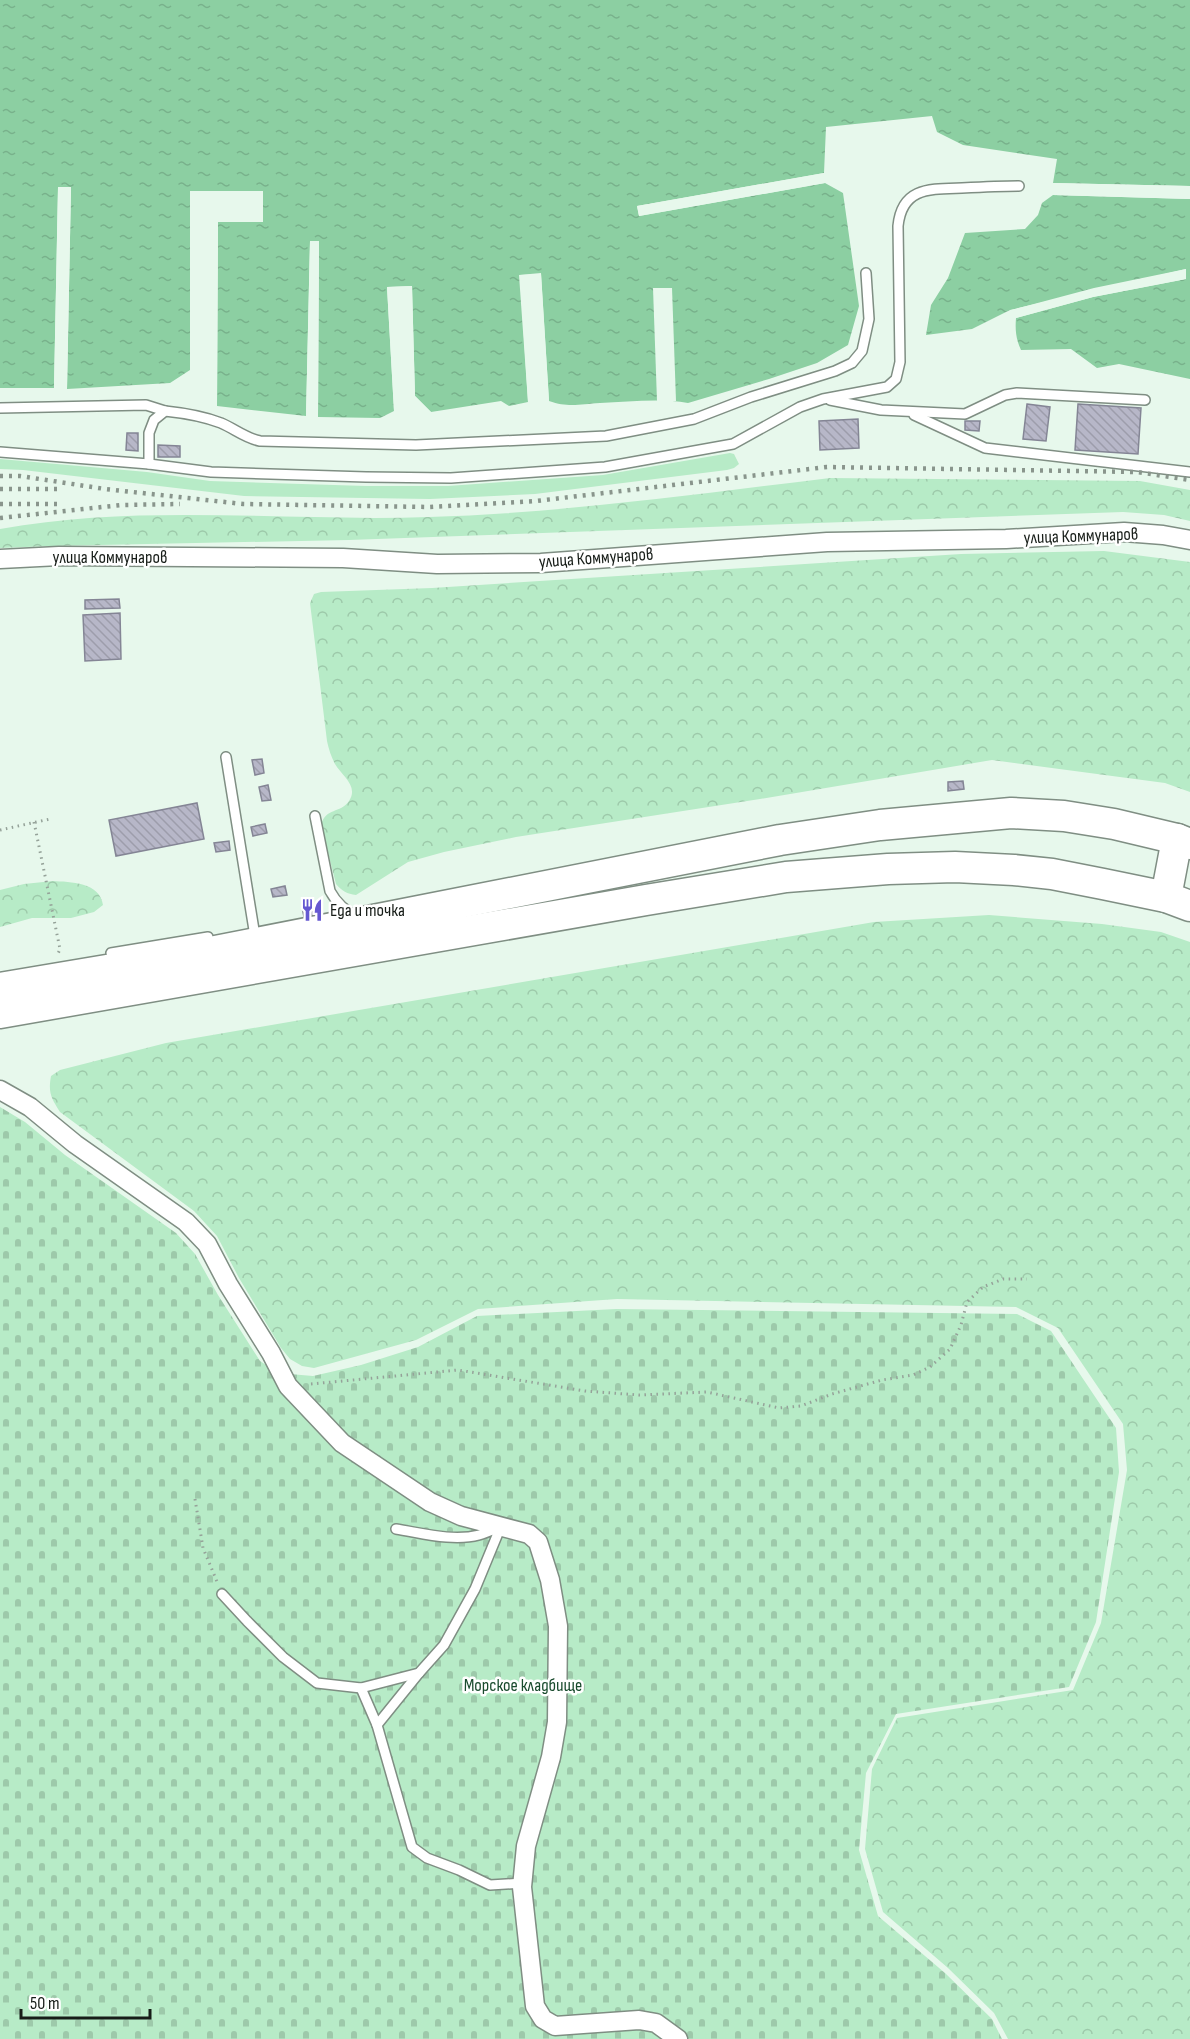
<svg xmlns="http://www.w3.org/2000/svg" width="1190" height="2039" font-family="'Sofia Sans Condensed',sans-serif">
<defs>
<pattern id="forest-crowns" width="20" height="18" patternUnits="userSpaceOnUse" patternTransform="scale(1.5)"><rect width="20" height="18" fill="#b7ebc7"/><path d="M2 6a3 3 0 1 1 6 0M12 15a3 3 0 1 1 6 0" fill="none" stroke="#9dc9aa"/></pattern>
<pattern id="cemetery-stones" width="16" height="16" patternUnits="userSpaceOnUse" patternTransform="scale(1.5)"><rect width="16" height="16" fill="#b7ebc7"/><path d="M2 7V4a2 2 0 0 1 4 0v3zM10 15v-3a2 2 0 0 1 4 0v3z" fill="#9dc9aa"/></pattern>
<pattern id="water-ripples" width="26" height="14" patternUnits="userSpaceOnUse" patternTransform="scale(1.5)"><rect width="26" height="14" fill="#8ccfa2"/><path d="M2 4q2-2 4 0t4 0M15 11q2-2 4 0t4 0" fill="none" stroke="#78b18b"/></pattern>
<pattern id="building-back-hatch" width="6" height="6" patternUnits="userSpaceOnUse" patternTransform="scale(1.5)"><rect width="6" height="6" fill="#b7b7c8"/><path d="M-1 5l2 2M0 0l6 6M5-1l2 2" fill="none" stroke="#9d9dab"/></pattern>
</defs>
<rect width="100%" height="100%" fill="#e7f8ec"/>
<!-- green -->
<polygon fill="#b7ebc7" points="730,453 734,454 739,464 734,468 727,470 535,494 430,499 244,496 23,470 0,469 0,459 147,472 210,481 366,486 448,486 603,475"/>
<!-- forest -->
<g fill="url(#forest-crowns)">
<path d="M830 478 1140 481 1190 490V521L1164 515 1123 512 349 540 51 546 0 548V529C142 503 287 522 429 517 564 513 697 494 830 478Z"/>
<path d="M1104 551 1190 562V792L1165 783 992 760 760 799 516 837 444 852 408 862 356 895C347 894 342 891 336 884L321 825C326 807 340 814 349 801 359 786 342 776 335 764 331 756 329 750 327 741L310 603 314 594 321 592 432 588 961 554Z"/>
<path d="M53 881C70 882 100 882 103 905L94 912 71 918H32L0 927V890L24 884Z"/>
<path d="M989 915 1102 924 1161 932 1190 942V2039H1008L994 2013 948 1968 883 1912 865 1849 872 1769 897 1718 1073 1690 1101 1623 1127 1470 1123 1424 1058 1328 1016 1307 617 1299 478 1309 416 1340 314 1368 302 1366 290 1359 281 1348 239 1278 217 1236 194 1211 60 1112C51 1098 48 1093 51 1076L60 1070 166 1043 874 922Z"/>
</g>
<!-- cemetery -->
<polygon fill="url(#cemetery-stones)" points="0,1107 25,1122 65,1155 176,1233 195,1254 218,1295 260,1361 278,1373 313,1376 361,1365 418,1347 477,1316 616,1309 1017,1314 1051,1331 1116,1428 1119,1472 1096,1622 1069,1687 896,1714 866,1773 859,1850 878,1916 945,1973 992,2019 1002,2039 0,2039"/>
<!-- water -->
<g fill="url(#water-ripples)">
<path d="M0 0H1190V186L1053 183 1057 159 963 145 937 132 932 116 826 127 824 173 637 206 639 216 825 183 843 193 859 306 848 345 817 363 769 379 688 403C660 398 628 402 600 403 580 404 569 408 549 401L541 274 520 275 528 402 509 406 501 401 431 412 415 396 412 286 387 287 394 411 380 418 318 417 319 241H310L306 416 217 406 218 222H263V191L190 192V370L170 383 67 389 71 188H58L54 388H0Z"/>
<path d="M1053 195 1190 199V379L1119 364 1097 368 1071 349 1021 350C1016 339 1015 330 1016 318L1093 297 1186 279V269L1010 310 972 329 926 335 931 305 948 278 965 233 1025 229 1038 215 1042 203Z"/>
</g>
<!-- pier -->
<g fill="#e7f8ec">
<polygon points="824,173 824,176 640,208 641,212 825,180 825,183 639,216 637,206"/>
<polygon points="1053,183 1190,186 1190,189 1053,186"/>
<polygon points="58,187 71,187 67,389 64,388 68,190 61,190 57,388 54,388"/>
<polygon points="190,191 263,191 263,222 218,222 217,406 214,406 215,221 217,219 260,219 260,194 193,194 193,370 190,374"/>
<polygon points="1053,192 1190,196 1190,199 1053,195"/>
<polygon points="310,241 319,241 318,417 315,417 316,244 313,244 309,416 306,416"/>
<polygon points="1186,269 1186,279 1093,297 1016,318 1014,315 1092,294 1183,277 1183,273 1095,291 1013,312 1011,310 1094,288"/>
<polygon points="541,273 549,401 546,401 538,276 522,277 531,402 528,402 519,275"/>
<polygon points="412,286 415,396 431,412 426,412 412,397 409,289 390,290 397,411 394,411 387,287"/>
<polygon points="653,288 672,288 676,401 657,401"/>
</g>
<!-- building -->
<g fill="url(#building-back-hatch)" stroke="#848595" stroke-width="1.5">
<polygon points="1027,404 1050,407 1046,441 1023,439"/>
<polygon points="1078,404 1141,408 1138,454 1075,450"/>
<polygon points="858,419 859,448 820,450 819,421"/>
<polygon points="965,421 980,421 979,431 965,430"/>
<polygon points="127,433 138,433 138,451 126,450"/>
<polygon points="158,445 180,446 180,457 158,457"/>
<polygon points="119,599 120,608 85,609 85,600"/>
<polygon points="120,613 121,659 85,661 83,615"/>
<polygon points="262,759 264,773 255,775 252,760"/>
<polygon points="963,781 964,789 948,791 948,782"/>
<polygon points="268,785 271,800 262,801 259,787"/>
<polygon points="197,803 204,839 116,856 109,820"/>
<polygon points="265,824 267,833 253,836 251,827"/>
<polygon points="229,841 230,850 216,852 214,843"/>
<polygon points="285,886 287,895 273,897 271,889"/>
<polygon points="319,903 321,914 304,917 302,907"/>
</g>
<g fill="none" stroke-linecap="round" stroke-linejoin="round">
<!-- service casing -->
<g stroke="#7f8e83" stroke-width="12">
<g id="service">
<polyline points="830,400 881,410 965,414 1005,395 1017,393 1145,400"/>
<polyline points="0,408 146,405 165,411"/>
<polyline points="914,415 985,448 1190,472"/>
<path d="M0 452 149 464 211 472 366 477 451 478 605 467 733 444 800 407 823 399 887 387 896 379 900 362 898 226C902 187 930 189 962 188 981 187 1000 186 1019 186"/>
<path d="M149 464V433L154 420 165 411C184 413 203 416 221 423 235 429 245 438 260 441L416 445 606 436 694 419 751 397 835 371 852 363 862 351 869 319 866 273"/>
<polyline points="226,757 254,930"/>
<path d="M315 816 330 891C336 902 345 911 357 916"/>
<polyline points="111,953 208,937"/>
<path d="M222 1594 247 1621 283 1657 317 1683 361 1688 419 1673 444 1645 475 1589 501 1526C494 1529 487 1533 479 1535 453 1542 422 1533 396 1529"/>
<polyline points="419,1673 377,1725 412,1847 427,1858 459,1870 490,1885 523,1883"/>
<polyline points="361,1688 377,1725"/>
</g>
</g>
<!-- minor casing -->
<g stroke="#7f8e83" stroke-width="21">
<g id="minor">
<polyline points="0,559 59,556 343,558 437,564 541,563 827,542 1006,539 1124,532 1163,535 1190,540"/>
<polyline points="0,1090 30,1107 75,1144 186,1222 207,1244 228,1284 271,1353 288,1386 342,1443 430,1502 461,1516 529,1534 538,1542 550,1580 558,1626 557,1722 551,1757 526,1846 522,1887 535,2006 543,2019 555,2026 639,2020 656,2023 678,2039"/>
</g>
</g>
<!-- trunk casing -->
<g stroke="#7f8e83" stroke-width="33">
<g id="trunk">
<polyline points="1166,897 1177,839"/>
<polyline points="0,988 190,956 780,840 880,825 1011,813 1064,816 1114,824 1177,839 1190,844"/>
<polyline points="0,1013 646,900 786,877 888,869 955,867 1014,870 1052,874 1103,884 1166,897 1190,906"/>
</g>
</g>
<!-- path -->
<g stroke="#95a299" stroke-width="3" stroke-dasharray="1.5 4.5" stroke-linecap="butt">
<polyline points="34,822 60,949 57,956"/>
<polyline points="0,830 50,819"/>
<polyline points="311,1384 458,1370 585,1391 639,1395 707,1392 779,1408 801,1406 832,1394 882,1380 913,1375 930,1367 950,1349 961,1325 967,1302 983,1287 1003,1279 1027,1279"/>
<polyline points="195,1499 203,1548 218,1584"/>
</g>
<!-- service -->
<use href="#service" stroke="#fff" stroke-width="9"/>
<!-- minor -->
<use href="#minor" stroke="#fff" stroke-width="18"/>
<!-- trunk -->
<use href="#trunk" stroke="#fff" stroke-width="30"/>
<!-- rail -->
<g stroke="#89958c" stroke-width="4.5" stroke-dasharray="3 6" stroke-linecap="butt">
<polyline points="0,476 20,476 105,489 243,504 429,507 536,501 827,467 1137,472 1190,480"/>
<polyline points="0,489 60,489"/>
<polyline points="0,504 61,504"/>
<polyline points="0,518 121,505 180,504"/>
</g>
</g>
<!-- icons -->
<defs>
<g id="restaurant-bare" transform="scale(1.8)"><path d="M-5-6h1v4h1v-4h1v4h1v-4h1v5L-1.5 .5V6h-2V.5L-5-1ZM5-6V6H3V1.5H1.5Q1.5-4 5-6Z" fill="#6558d1" stroke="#fff" stroke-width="2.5" paint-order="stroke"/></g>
</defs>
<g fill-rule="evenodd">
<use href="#restaurant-bare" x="312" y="910"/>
</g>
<g text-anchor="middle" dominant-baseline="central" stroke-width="5" stroke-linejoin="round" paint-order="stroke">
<!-- street labels -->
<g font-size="18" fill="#171d18" stroke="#fff">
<text transform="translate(1081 536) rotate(-2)">улица Коммунаров</text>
<text x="110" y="557">улица Коммунаров</text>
<text transform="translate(596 558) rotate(-4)">улица Коммунаров</text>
</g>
<!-- poi labels -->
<g font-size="18" fill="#171d18" stroke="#fff" text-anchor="start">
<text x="330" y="910">Еда и точка</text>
</g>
<!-- park labels -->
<g font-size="18" fill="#194b2d" stroke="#fff">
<text x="523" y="1685">Морское кладбище</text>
</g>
</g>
<!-- scale -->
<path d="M21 2009v9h129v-9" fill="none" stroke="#171d18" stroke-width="3"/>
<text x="30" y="2009" font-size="18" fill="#171d18" stroke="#ffffff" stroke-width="4.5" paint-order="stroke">50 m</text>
</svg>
